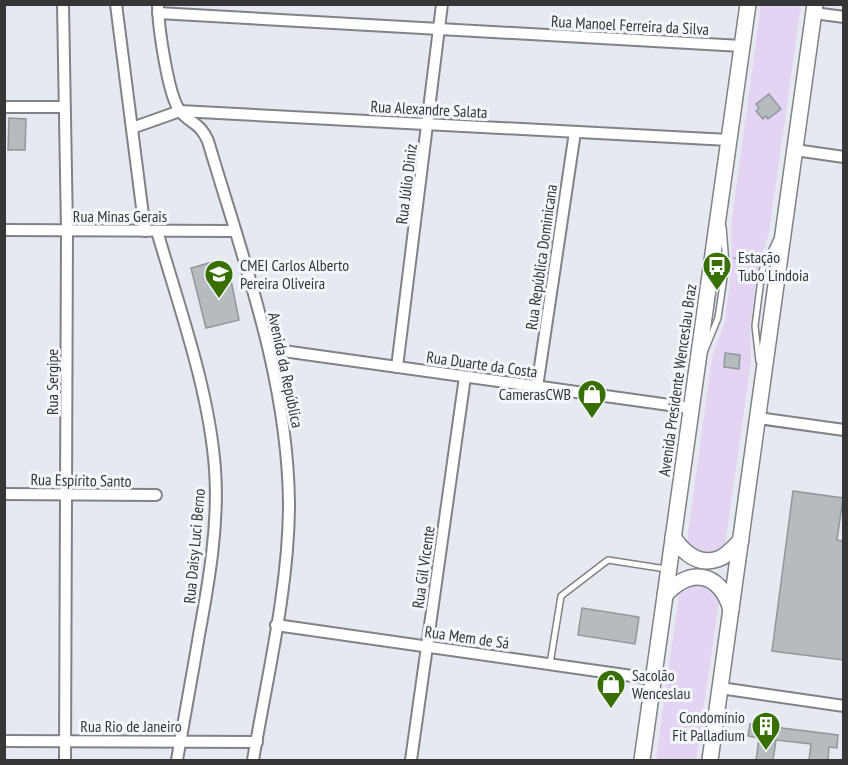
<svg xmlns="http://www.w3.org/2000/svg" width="848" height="765" font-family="'PT Sans Narrow',sans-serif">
<rect width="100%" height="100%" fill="#e6e9ef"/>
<!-- green -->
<g fill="#e4d4f4">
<path d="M761 5H801L769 232 758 269 750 327 751 361 725 546C714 560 695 555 687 541L712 357 725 322 732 265 731 226Z"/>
<polygon points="686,583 707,583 720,594 696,760 656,760 680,588"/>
</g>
<!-- building -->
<g fill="#b5bbbf" stroke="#91979a" stroke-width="1.5">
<polygon points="769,94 781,109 768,119 766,116 763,119 756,111 759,108 756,104"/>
<polygon points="9,118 26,119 25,150 8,150"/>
<polygon points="216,261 218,267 228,265 239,320 206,328 191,268"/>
<polygon points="725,353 740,355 739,369 724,367"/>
<polygon points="793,491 843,498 837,540 843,541 843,660 772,651"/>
<polygon points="582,608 639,617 635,644 578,635"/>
<polygon points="750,724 838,735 837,748 829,747 828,760 809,760 811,744 776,740 773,760 756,760 759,738 748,736"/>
</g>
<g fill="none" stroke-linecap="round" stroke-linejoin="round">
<!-- lane casing -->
<g stroke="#7f8287" stroke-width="8">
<g id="lane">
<polyline points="705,350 718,318 726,264 723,227"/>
<polyline points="759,361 755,326 762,271 777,239"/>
<polyline points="550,664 561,596 608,560 666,569"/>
</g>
</g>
<!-- street casing -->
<g stroke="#7f8287" stroke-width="14">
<g id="street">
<polyline points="63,4 67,230 65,760"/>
<polyline points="116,4 145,231"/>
<path d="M158 4C158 25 168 96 180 111 190 124 199 121 208 141 243 259 288 379 289 504 289 587 267 678 253 760"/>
<polyline points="158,13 742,46"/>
<polyline points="814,13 844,17"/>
<polyline points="4,107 64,107"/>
<polyline points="132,128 180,111 729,140"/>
<polyline points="795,150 844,157"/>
<polyline points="4,230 235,231"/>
<path d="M157 231C179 307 209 389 215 469 219 524 209 581 199 635 192 677 184 719 177 760"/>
<polyline points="269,349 691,408"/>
<polyline points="397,367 442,4"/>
<polyline points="537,387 575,132"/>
<polyline points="758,418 844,430"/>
<polyline points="4,494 156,495"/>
<polyline points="276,625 653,679"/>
<polyline points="720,688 844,706"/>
<polyline points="4,741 257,742"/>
<polyline points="411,760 465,377"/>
</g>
</g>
<!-- secondary casing -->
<g stroke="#7f8287" stroke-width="18">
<g id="secondary">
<path d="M673 537C683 552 698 566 718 559 727 556 734 547 741 540"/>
<path d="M665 595C691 567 719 572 731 609"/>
<polyline points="642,760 748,4"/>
<polyline points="710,760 815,4"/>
</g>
</g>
<!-- path -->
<polyline stroke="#acafb3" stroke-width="2" stroke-dasharray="3 4.5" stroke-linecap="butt" points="733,258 757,262"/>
<!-- lane -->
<use href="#lane" stroke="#fff" stroke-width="5"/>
<!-- street -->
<use href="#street" stroke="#fff" stroke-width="10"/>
<!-- secondary -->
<use href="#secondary" stroke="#fff" stroke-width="15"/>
</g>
<!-- icons -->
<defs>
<g id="bus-pin" transform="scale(1.5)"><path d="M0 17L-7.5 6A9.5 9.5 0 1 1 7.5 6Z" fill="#377000" stroke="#f3f7fc"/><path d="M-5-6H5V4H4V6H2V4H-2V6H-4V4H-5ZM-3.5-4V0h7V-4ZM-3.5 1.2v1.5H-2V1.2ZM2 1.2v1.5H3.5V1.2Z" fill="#fff"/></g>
<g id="school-pin" transform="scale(1.5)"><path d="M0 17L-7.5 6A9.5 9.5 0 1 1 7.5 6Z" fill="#377000" stroke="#f3f7fc"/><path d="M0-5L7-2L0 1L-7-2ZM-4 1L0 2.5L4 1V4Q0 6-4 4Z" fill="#fff"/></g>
<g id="shop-pin" transform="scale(1.5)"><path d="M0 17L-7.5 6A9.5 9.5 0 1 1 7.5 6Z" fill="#377000" stroke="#f3f7fc"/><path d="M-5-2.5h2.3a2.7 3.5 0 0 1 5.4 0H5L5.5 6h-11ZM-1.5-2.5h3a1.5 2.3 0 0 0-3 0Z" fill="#fff"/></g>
<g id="building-pin" transform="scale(1.5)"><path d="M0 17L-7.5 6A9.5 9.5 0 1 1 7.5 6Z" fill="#377000" stroke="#f3f7fc"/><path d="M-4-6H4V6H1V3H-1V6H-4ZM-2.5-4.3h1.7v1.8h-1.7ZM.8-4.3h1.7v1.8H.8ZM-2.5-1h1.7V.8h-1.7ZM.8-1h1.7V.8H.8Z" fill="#fff"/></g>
</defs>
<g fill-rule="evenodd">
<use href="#bus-pin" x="717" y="266"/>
<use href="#school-pin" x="219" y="274"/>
<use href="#shop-pin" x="592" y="394"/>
<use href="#shop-pin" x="611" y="684"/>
<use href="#building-pin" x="766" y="726"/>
</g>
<g text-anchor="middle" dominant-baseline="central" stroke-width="6" stroke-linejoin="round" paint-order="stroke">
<!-- street labels -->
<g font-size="16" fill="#343638" stroke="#f3f7fc">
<text transform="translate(630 25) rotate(3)">Rua Manoel Ferreira da Silva</text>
<text transform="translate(429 109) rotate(3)">Rua Alexandre Salata</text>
<text transform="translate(406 184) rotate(-83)">Rua Júlio Diniz</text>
<text x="120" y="216">Rua Minas Gerais</text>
<text transform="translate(541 257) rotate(-82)">Rua República Dominicana</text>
<text transform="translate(482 364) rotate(8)">Rua Duarte da Costa</text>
<text transform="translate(286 370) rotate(78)">Avenida da República</text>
<text transform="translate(677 380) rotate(-82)">Avenida Presidente Wenceslau Braz</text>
<text transform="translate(52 382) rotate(-90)">Rua Sergipe</text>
<text transform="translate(81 480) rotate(1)">Rua Espírito Santo</text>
<text transform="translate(194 546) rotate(-85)">Rua Daisy Luci Berno</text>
<text transform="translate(423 567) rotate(-82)">Rua Gil Vicente</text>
<text transform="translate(467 637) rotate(8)">Rua Mem de Sá</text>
<text x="131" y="726">Rua Rio de Janeiro</text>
</g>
<!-- poi labels -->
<g font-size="16" fill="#343638" stroke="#f3f7fc" text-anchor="start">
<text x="738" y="257">Estação<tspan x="738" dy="18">Tubo Lindoia</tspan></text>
<text x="240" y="265">CMEI Carlos Alberto<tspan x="240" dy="18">Pereira Oliveira</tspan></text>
<text x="571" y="394" text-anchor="end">CamerasCWB</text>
<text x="632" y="675">Sacolão<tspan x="632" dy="18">Wenceslau</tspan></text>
<text x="745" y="717" text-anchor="end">Condomínio<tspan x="745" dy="18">Fit Palladium</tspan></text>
</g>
</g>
<!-- border -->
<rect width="848" height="765" fill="none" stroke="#343638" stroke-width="12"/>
</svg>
